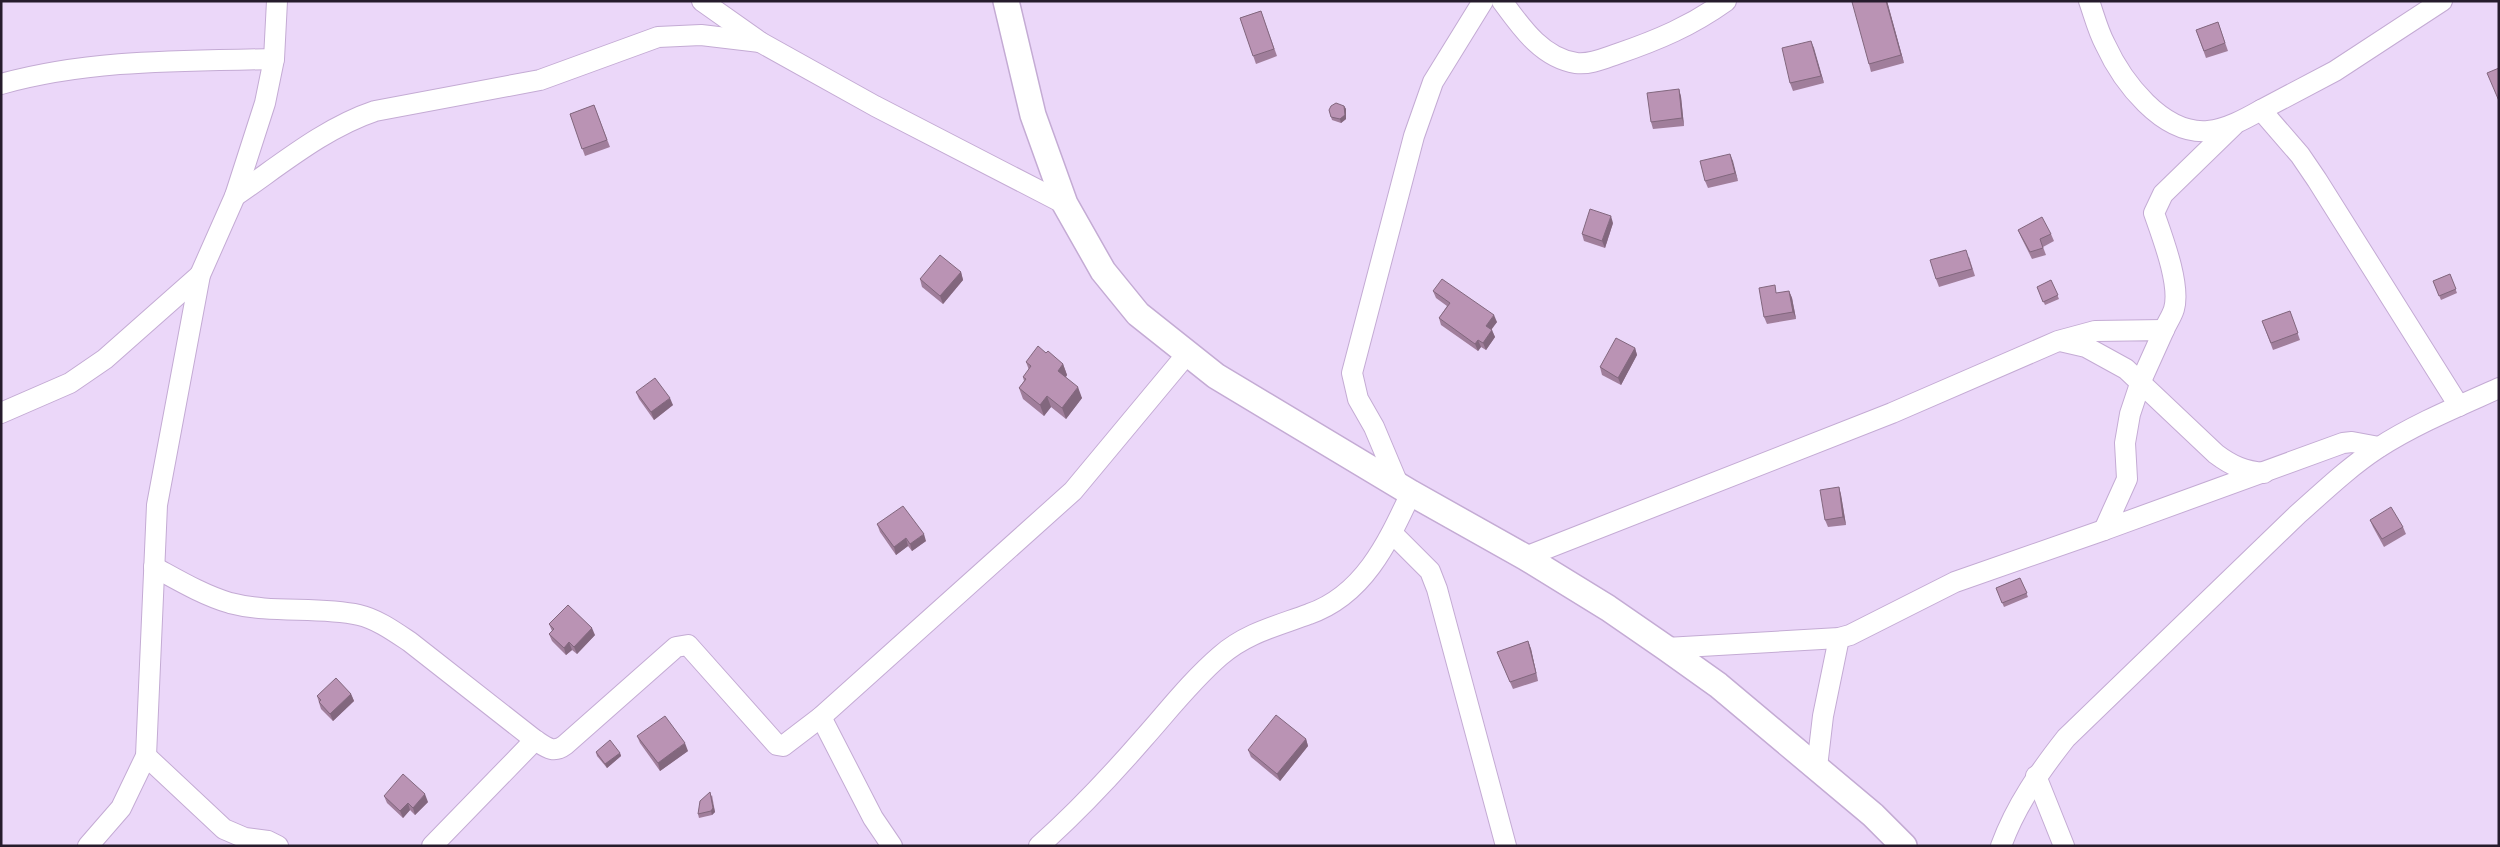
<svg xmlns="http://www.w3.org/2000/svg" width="2500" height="847" font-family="Manrope,sans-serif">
<rect width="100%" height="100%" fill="#ebd7f9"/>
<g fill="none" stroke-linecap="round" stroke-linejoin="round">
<!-- minor casing -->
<g stroke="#c4abd4" stroke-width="22">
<g id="minor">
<polyline points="702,1 760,42 875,106 1065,204"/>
<path d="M1502 1C1521 27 1542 58 1576 63 1590 65 1605 58 1617 54 1658 40 1691 26 1726 1"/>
<path d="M2089 1C2094 15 2098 31 2105 44 2122 81 2162 135 2208 131 2227 129 2245 119 2261 110L2300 155 2317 180 2459 406"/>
<path d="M1 84C91 59 182 61 274 59"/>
<polyline points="2261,110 2335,71 2442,1"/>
<path d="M235 196C279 166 324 128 375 111L540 80 658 37 701 35 760 42"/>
<path d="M2164 330C2167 323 2172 316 2174 309 2181 285 2162 236 2154 213L2163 194 2234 125"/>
<path d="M2060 341 2086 347 2126 369 2216 454C2232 466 2244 471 2264 473"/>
<polyline points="1,413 70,383 105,359 200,275"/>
<polyline points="1398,484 1374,427 1358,399 1352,373 1414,136 1433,82 1483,1"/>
<polyline points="1392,533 1430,571 1437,589 1506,846"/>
<polyline points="1525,557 1892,413 2058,341 2095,331 2164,330 2141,381 2130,414 2125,443 2127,479 2104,530 2343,443 2352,442 2379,447"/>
<path d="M154 567C178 580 203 595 230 603 272 614 317 606 359 615 377 619 395 632 410 642L535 740C546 747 553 754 565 745L676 647 688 645 777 745 783 746 821 717 1073 491 1187 354"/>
<polyline points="1666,648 1839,638 1850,635 1955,582 2104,530"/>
<polyline points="821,717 873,818 892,846"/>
<polyline points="146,756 224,829 245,838 268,841 278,846"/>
<polyline points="1817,767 1823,716 1839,638"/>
<polyline points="2036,776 2064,846"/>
<polyline points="88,846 121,808 146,756 157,505 200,275 235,196 265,103 274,59 277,1"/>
<polyline points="432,846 535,740"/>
<path d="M1039 846C1076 813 1110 777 1143 739 1168 711 1191 681 1220 656 1246 633 1277 626 1309 614 1364 595 1388 542 1411 493"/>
<path d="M2001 846C2016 805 2040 771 2066 738L2298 514C2324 491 2349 467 2378 448 2415 424 2459 406 2499 388"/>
</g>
</g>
<!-- tertiary casing -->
<g stroke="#c4abd4" stroke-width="28">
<polyline id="tertiary" points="1006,1 1033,115 1065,204 1103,271 1138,314 1216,376 1411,493 1525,557 1608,608 1666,648 1718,685 1873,815 1904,846"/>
</g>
<!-- minor -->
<use href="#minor" stroke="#fff" stroke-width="20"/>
<!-- tertiary -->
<use href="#tertiary" stroke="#fff" stroke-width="25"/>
</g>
<!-- wall -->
<g fill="#a07e9b">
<polygon points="1855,1 1887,1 1904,63 1871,72 1869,64"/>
<polygon points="1261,11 1277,56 1256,64 1240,18"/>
<polygon points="2218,22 2228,51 2206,58 2196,30"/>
<polygon points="1811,41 1824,83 1793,91 1790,83"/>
<polygon points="1679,89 1681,97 1684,126 1653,129 1651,122"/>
<polygon points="594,105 610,147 585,156 570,114"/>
<polygon points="1344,106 1346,109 1346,119 1341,123 1332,120 1329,110"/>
<polygon points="1730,154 1738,181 1708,188 1705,181"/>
<polygon points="1613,223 1605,248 1584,241 1582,234"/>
<polygon points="2018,230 2051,234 2054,241 2043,247 2046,255 2032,259 2021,237"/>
<polygon points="1969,257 1975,276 1939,287 1936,279"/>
<polygon points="961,272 963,280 943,304 922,287 920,279"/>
<polygon points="2450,274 2457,293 2441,300 2433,281"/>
<polygon points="2051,280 2059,299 2045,305 2037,287"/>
<polygon points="1433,291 1497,322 1491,329 1495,337 1486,350 1481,347 1478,351 1441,325 1439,318 1447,306 1436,298"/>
<polygon points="1789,291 1792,298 1796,319 1767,324 1764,317 1778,293"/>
<polygon points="2290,311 2300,340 2273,350 2262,321"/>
<polygon points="1635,348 1637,355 1621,385 1602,375 1600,367"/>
<polygon points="1046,353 1063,364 1067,375 1066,377 1082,398 1066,419 1051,407 1044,416 1023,399 1019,388 1024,381 1023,377 1029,370 1026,362"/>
<polygon points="636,392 673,405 654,420 639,399"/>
<polygon points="1839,487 1841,495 1846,525 1828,527 1825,520"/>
<polygon points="2370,520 2403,527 2406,534 2384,547 2373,527"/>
<polygon points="877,524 926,541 912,551 908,546 896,555 880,532"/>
<polygon points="2020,578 2028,597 2004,607 1996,588"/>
<polygon points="549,624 595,635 577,654 572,650 566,655 552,641 549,634 552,631"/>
<polygon points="1528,641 1531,649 1538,681 1513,689 1497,652"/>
<polygon points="351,694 354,701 333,721 321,709 317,696"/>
<polygon points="637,736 688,751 660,771 640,743"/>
<polygon points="1306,739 1308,746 1280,781 1251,757 1248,750"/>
<polygon points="596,752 620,753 621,756 607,768 597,756"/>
<polygon points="712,795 715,812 712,815 699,818 698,814"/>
<polygon points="384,796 428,802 415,815 410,810 403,818 387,803"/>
</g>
<!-- shaded-wall -->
<g fill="#82677e">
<polygon points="1886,1 1887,1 1904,63 1901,55"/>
<polygon points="1811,41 1814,48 1824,83 1821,76"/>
<polygon points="1679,89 1681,97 1684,126 1682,118"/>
<polygon points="1344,106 1346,109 1346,119 1341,123 1340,119"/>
<polygon points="1730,154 1733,161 1738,181 1735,173"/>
<polygon points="1611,216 1613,223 1605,248 1602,241"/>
<polygon points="961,272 963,280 943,304 940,296"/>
<polygon points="1789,291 1792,298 1796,319 1793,312"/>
<polygon points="1494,315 1497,322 1489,333 1486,326"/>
<polygon points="1492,330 1495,337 1486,350 1483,343"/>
<polygon points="1478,340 1481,347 1478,351 1475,344"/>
<polygon points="1635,348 1637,355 1621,385 1618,378"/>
<polygon points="1063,364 1067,375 1062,382 1058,371"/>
<polygon points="1078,387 1082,398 1066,419 1062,408"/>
<polygon points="1047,396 1051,407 1044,416 1040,405"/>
<polygon points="670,398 673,405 654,420 651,412"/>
<polygon points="1839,487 1841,495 1846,525 1843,517"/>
<polygon points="924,534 926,541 912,551 910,544"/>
<polygon points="906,538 908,546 896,555 894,547"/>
<polygon points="592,628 595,635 577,654 574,647"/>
<polygon points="1528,641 1531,649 1538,681"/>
<polygon points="569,642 572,650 566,655 564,648"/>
<polygon points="351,694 354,701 333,721 330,714"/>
<polygon points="1306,739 1308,746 1280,781 1277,774"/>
<polygon points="685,743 688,751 660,771 658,763"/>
<polygon points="620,753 621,756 607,768 605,764"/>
<polygon points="710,792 715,812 712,815 711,811"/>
<polygon points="425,794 428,802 415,815 413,808"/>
<polygon points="408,803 410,810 403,818 400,811"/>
</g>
<!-- building -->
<g fill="#ba93b4" stroke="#82677e">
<polygon points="1855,1 1886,1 1901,55 1869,64 1852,2"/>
<polygon points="1261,11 1274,49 1253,56 1240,18"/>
<polygon points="2218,22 2225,43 2204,51 2196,30"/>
<polygon points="1811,41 1821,76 1790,83 1782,48"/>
<polygon points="2499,68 2499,101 2487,73"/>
<polygon points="1679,89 1682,118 1651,122 1647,93"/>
<polygon points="1336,103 1344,106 1345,115 1340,119 1331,117 1329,110 1331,106"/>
<polygon points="594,105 607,140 582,149 570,114"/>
<polygon points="1730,154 1735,173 1705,181 1700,161"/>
<polygon points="1590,209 1611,216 1602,241 1582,234"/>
<polygon points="2042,217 2051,234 2040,239 2043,248 2030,252 2018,230"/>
<polygon points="1966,250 1972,269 1936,279 1930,260"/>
<polygon points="940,255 961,272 940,296 920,279"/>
<polygon points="2450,274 2456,289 2439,296 2433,281"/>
<polygon points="1442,279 1494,315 1486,326 1492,330 1483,343 1478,340 1475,344 1439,318 1450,303 1433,291"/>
<polygon points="2051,280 2058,295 2043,302 2037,287"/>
<polygon points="1775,285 1776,293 1789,291 1793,312 1764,317 1759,288"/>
<polygon points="2290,311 2298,333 2271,343 2262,321"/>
<polygon points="1616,338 1635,348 1618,378 1600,367"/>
<polygon points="1038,346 1046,353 1048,351 1063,364 1058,371 1078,387 1062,408 1047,396 1040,405 1019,388 1026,379 1023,377 1031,366 1026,362"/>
<polygon points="655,378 670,398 651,412 636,392"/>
<polygon points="1839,487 1843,517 1825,520 1820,490"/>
<polygon points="903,506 924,534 910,544 906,538 894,547 877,524"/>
<polygon points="2391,507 2403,527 2382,539 2370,520"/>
<polygon points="2020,578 2027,593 2002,603 1996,588"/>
<polygon points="568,605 592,628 574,647 569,642 564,648 549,634 554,629 549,624"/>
<polygon points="1528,641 1536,673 1510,682 1497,652"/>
<polygon points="336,678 351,694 330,714 319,702 321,700 317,696"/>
<polygon points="1276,715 1306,739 1277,774 1248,750"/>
<polygon points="665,716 685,743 658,763 637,736"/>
<polygon points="610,740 620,753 605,764 596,752"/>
<polygon points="403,774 425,794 413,808 408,803 400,811 384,796"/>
<polygon points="710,792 713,808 711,811 698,814 700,801"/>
</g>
<!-- border -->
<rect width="2500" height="847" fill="none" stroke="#261c2c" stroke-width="5"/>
</svg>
